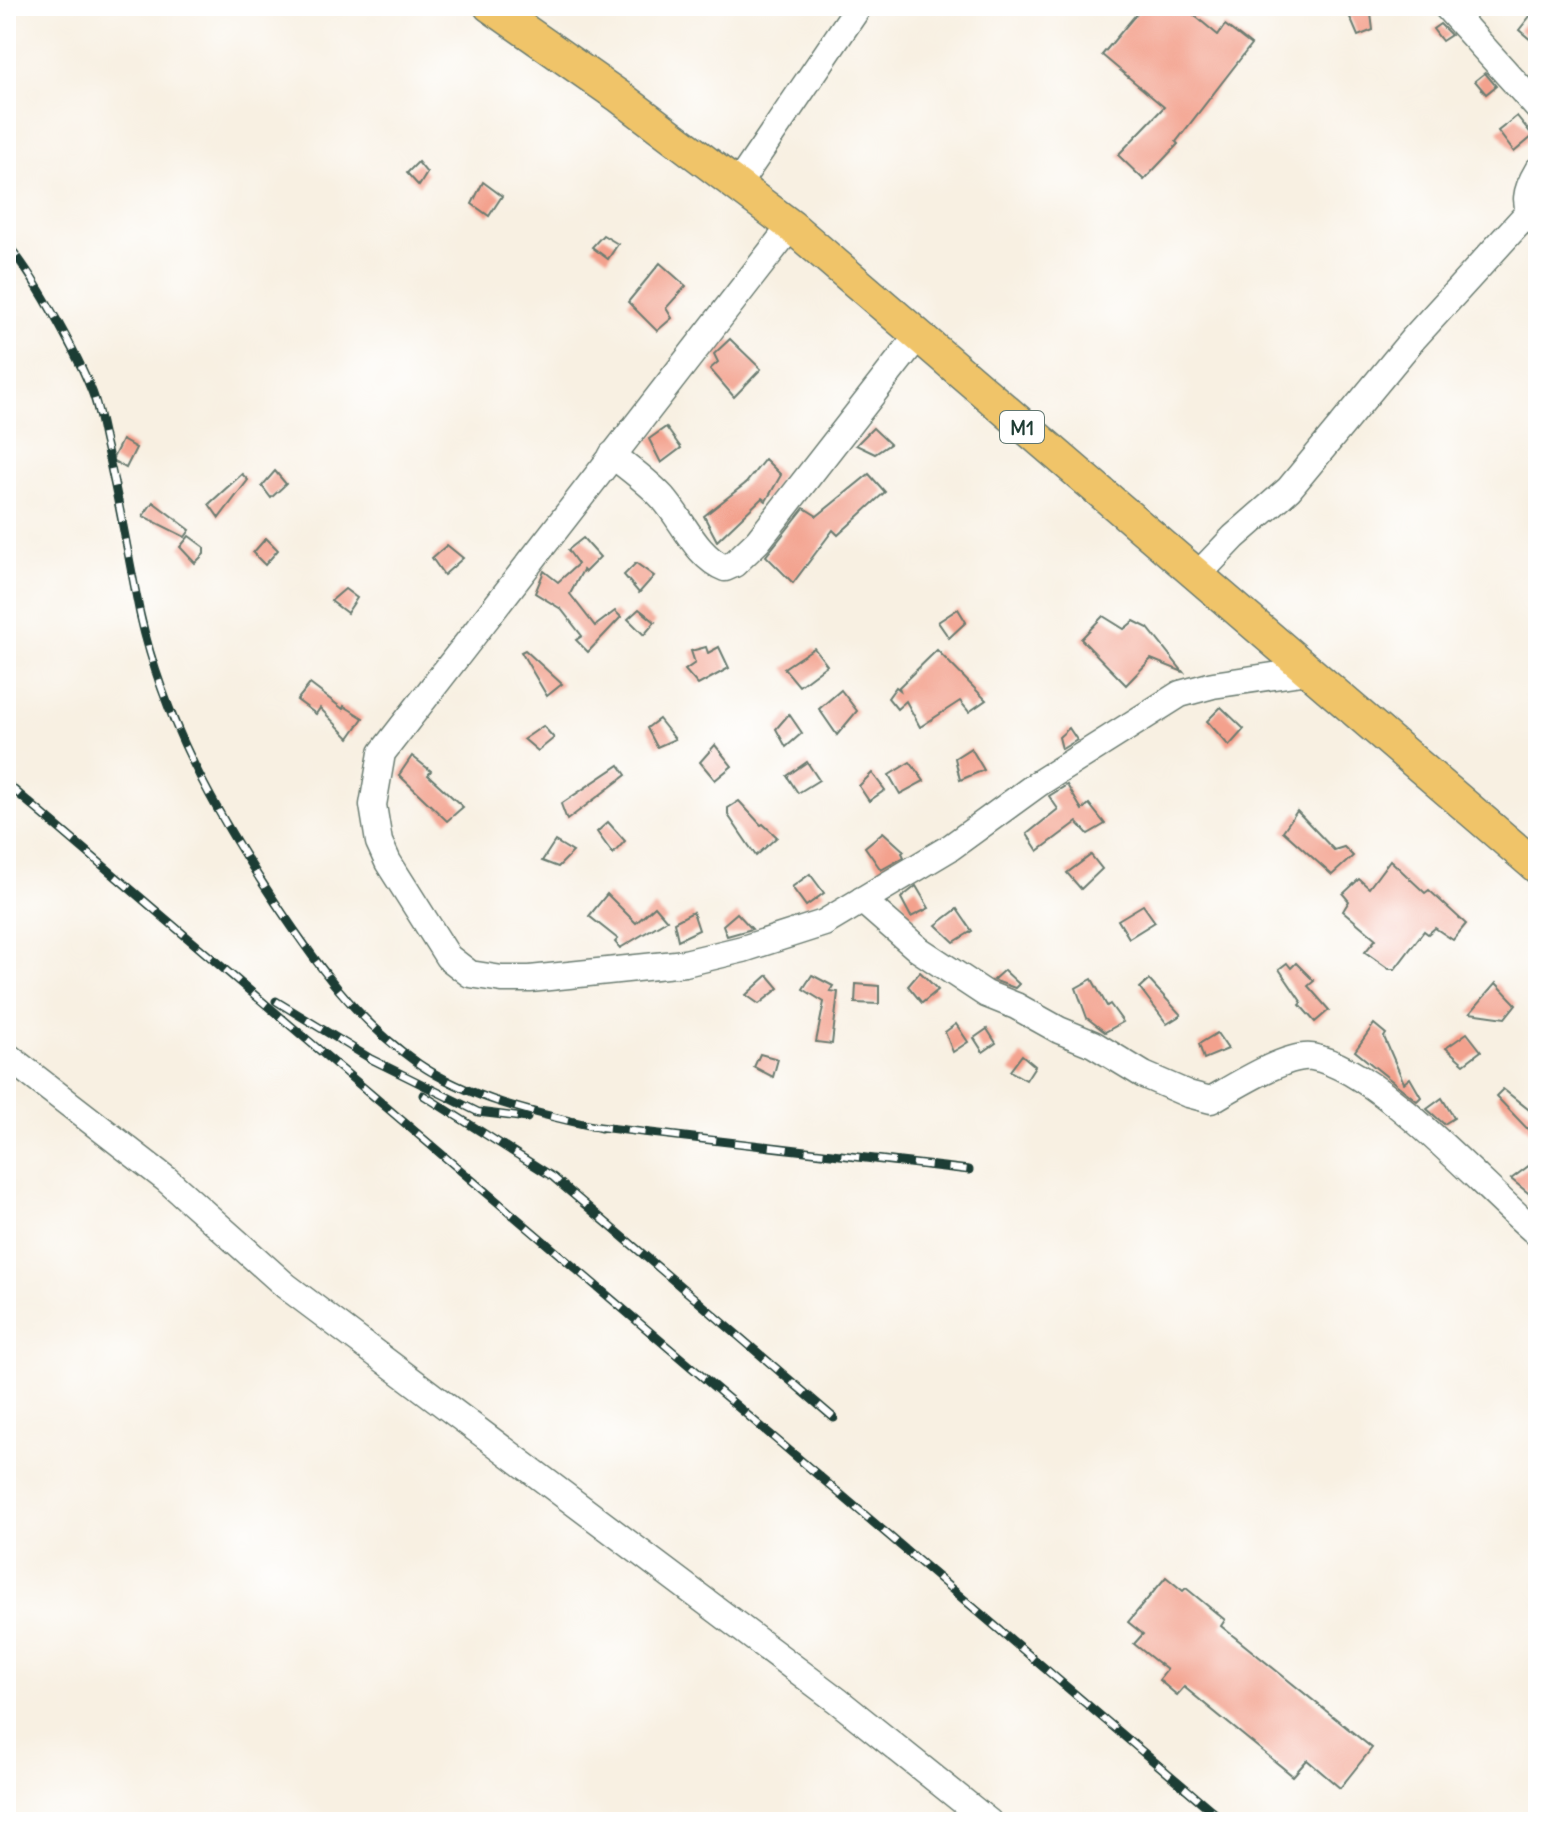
<svg xmlns="http://www.w3.org/2000/svg" width="1544" height="1828" font-family="Delius,sans-serif">
<rect width="100%" height="100%" fill="#fff"/>
<filter id="ink" filterUnits="userSpaceOnUse"><feTurbulence type="fractalNoise" baseFrequency=".0125" numOctaves="2"/><feDisplacementMap in="SourceGraphic" scale="16" xChannelSelector="R" yChannelSelector="G"/><feConvolveMatrix kernelMatrix="1 2 1 2 8 2 1 2 1" color-interpolation-filters="sRGB"/></filter>
<filter id="wash" filterUnits="userSpaceOnUse"><feTurbulence type="fractalNoise" baseFrequency=".006" numOctaves="4" result="noise"/><feDisplacementMap in="SourceGraphic" scale="32" xChannelSelector="R" yChannelSelector="G"/><feGaussianBlur stdDeviation="1.8" result="paint"/><feColorMatrix in="noise" values="0 0 0 0 0 0 0 0 0 0 0 0 0 0 0 0 0 1.4 0 .05"/><feComposite in="paint" operator="in"/></filter>
<g filter="url(#wash)">
<rect width="100%" height="100%" fill="#f8f0e2"/>
<g id="blocks">
<!-- building -->
<g fill="#f3a18d">
<polygon points="1143,6 1183,6 1218,35 1225,25 1251,45 1176,142 1178,144 1144,180 1118,155 1164,107 1102,55"/>
<polygon points="1370,6 1373,30 1358,36 1349,15"/>
<polygon points="1538,6 1538,46 1519,30"/>
<polygon points="1440,24 1451,35 1442,41 1433,29"/>
<polygon points="1485,73 1496,86 1486,94 1475,81"/>
<polygon points="1517,116 1533,136 1514,152 1498,131"/>
<polygon points="418,162 427,173 419,186 407,173"/>
<polygon points="483,182 502,196 489,216 472,204"/>
<polygon points="603,235 618,244 608,259 592,247"/>
<polygon points="660,263 686,286 666,308 672,318 657,331 628,302"/>
<polygon points="730,339 761,369 734,397 710,369 718,362 714,354"/>
<polygon points="666,427 681,448 661,463 649,439"/>
<polygon points="873,428 890,444 875,454 856,445"/>
<polygon points="122,440 136,448 126,468 112,460"/>
<polygon points="765,459 781,475 766,501 762,498 717,541 704,516 746,483"/>
<polygon points="275,471 286,484 271,498 262,486"/>
<polygon points="242,474 248,480 219,518 209,504"/>
<polygon points="869,474 885,492 838,535 833,530 793,583 766,556 804,508 817,516"/>
<polygon points="153,502 190,530 185,537 143,516"/>
<polygon points="189,536 204,547 204,554 195,563 180,547"/>
<polygon points="266,538 278,550 265,565 253,553"/>
<polygon points="583,538 600,557 585,572 583,570 570,594 595,626 615,611 621,617 588,652 576,640 582,636 561,609 535,593 544,571 558,582 578,564 568,550"/>
<polygon points="447,545 463,558 444,575 432,558"/>
<polygon points="636,563 654,576 639,593 624,575"/>
<polygon points="345,589 357,598 347,613 331,601"/>
<polygon points="639,609 655,622 644,635 628,619"/>
<polygon points="958,609 966,622 949,638 938,622"/>
<polygon points="1103,616 1124,629 1134,621 1148,628 1183,672 1151,659 1126,685 1081,639"/>
<polygon points="706,647 708,653 719,647 729,668 698,685 685,670 695,663 691,651"/>
<polygon points="814,648 827,665 799,686 784,668"/>
<polygon points="525,650 562,684 547,696 521,652"/>
<polygon points="937,650 986,700 969,712 960,701 920,727 906,701 897,709 888,698 896,687 900,690 899,687"/>
<polygon points="310,684 343,709 344,706 363,718 349,738 320,708 316,714 297,700"/>
<polygon points="841,690 857,711 837,735 819,709"/>
<polygon points="1221,707 1244,729 1229,746 1207,721"/>
<polygon points="789,714 802,733 786,747 776,729"/>
<polygon points="659,719 675,739 657,747 647,728"/>
<polygon points="543,726 554,738 538,751 524,739"/>
<polygon points="1069,728 1077,740 1062,749 1059,737"/>
<polygon points="715,745 732,766 715,780 700,762"/>
<polygon points="971,748 984,770 960,780 955,758"/>
<polygon points="412,756 431,771 428,775 463,807 447,821 399,775"/>
<polygon points="807,762 819,780 798,793 787,776"/>
<polygon points="910,762 924,781 900,794 889,775"/>
<polygon points="619,765 626,775 567,820 561,804"/>
<polygon points="872,773 885,790 869,801 859,786"/>
<polygon points="1067,785 1082,810 1089,804 1105,824 1088,834 1077,822 1038,851 1027,834 1058,809 1049,796"/>
<polygon points="739,801 761,825 763,824 777,837 756,856 728,815 728,808"/>
<polygon points="1297,811 1334,850 1344,847 1353,856 1332,875 1283,831"/>
<polygon points="608,822 625,841 613,854 597,832"/>
<polygon points="883,832 904,851 902,853 904,857 881,870 865,847"/>
<polygon points="555,841 573,852 558,867 542,861"/>
<polygon points="1091,855 1102,869 1081,889 1067,873"/>
<polygon points="1390,860 1425,893 1429,890 1466,924 1453,940 1435,928 1428,934 1424,931 1395,969 1389,969 1365,952 1376,939 1343,911 1349,901 1343,894 1359,879 1369,888"/>
<polygon points="810,874 824,893 806,906 792,887"/>
<polygon points="916,886 929,908 911,917 901,898"/>
<polygon points="607,894 636,923 655,906 667,920 620,948 615,942 618,939 589,916"/>
<polygon points="1143,905 1155,922 1129,938 1118,920"/>
<polygon points="957,909 972,931 954,942 936,925"/>
<polygon points="693,912 699,930 678,940 674,922"/>
<polygon points="737,913 752,929 727,936 723,925"/>
<polygon points="1287,963 1291,968 1296,963 1314,981 1308,986 1329,1010 1315,1022 1300,1005 1302,1003 1279,969"/>
<polygon points="1004,970 1019,984 1015,988 993,980"/>
<polygon points="920,972 938,990 922,1003 908,986"/>
<polygon points="768,975 779,988 759,1004 746,995"/>
<polygon points="812,975 833,986 830,991 838,992 832,1044 816,1042 824,1002 803,989"/>
<polygon points="1092,979 1107,1006 1110,1004 1123,1022 1105,1032 1087,1018 1076,988"/>
<polygon points="1149,980 1181,1015 1167,1024 1140,988"/>
<polygon points="1496,983 1516,1004 1505,1018 1470,1013"/>
<polygon points="856,984 879,986 879,1004 855,1003"/>
<polygon points="956,1024 968,1042 953,1052 945,1032"/>
<polygon points="1374,1024 1386,1034 1384,1037 1404,1083 1410,1078 1421,1097 1417,1101 1355,1051"/>
<polygon points="987,1029 996,1043 983,1052 974,1038"/>
<polygon points="1217,1033 1228,1049 1204,1059 1199,1044"/>
<polygon points="1467,1033 1481,1051 1464,1064 1446,1048"/>
<polygon points="760,1054 778,1059 773,1077 754,1067"/>
<polygon points="1022,1055 1035,1066 1026,1080 1010,1071"/>
<polygon points="1503,1089 1538,1117 1538,1140 1496,1096"/>
<polygon points="1442,1098 1454,1118 1444,1124 1427,1109"/>
<polygon points="1538,1159 1538,1201 1511,1179"/>
<polygon points="1166,1577 1183,1591 1186,1588 1225,1620 1221,1626 1372,1748 1340,1788 1307,1760 1293,1776 1184,1687 1177,1695 1159,1680 1167,1670 1134,1644 1143,1634 1128,1622"/>
</g>
</g>
</g>
<g filter="url(#ink)">
<use href="#blocks" fill-opacity="0" stroke="#6b7c71" stroke-width="2"/>
<g fill="none" stroke-linecap="round" stroke-linejoin="round">
<!-- minor casing -->
<g stroke="#6b7c71" stroke-width="29">
<g id="minor">
<polyline points="1446,6 1538,108"/>
<polyline points="738,184 859,6"/>
<path d="M1538 224C1521 205 1526 190 1538 170"/>
<polyline points="791,226 382,753 373,805 379,842 388,862 448,957 470,974 502,979 530,979 685,963 743,949 824,923 951,847 1039,783 1180,694 1213,685 1308,671"/>
<path d="M612 455C629 468 647 481 662 497 682 518 696 557 725 568L734 564 758 541 917 337"/>
<polyline points="1196,577 1234,537 1289,489 1413,339 1528,213"/>
<path d="M862 900 918 949 986 994 1016 1006 1059 1030 1093 1044 1144 1075 1188 1094 1211 1100C1234 1087 1287 1053 1312 1057 1379 1069 1483 1188 1538 1234"/>
<polyline points="6,1055 166,1179 286,1286 838,1701 989,1822"/>
</g>
</g>
<!-- major casing -->
<g stroke="#6b7c71" stroke-width="35">
<polyline id="major" points="490,6 620,97 791,226 1538,868"/>
</g>
<!-- minor -->
<use href="#minor" stroke="#fff" stroke-width="26"/>
<!-- major -->
<use href="#major" stroke="#f0c469" stroke-width="32"/>
<!-- rail casing -->
<g stroke="#1f3d34" stroke-width="9">
<g id="rail">
<path d="M6 243C21 260 32 278 44 298 61 327 78 357 91 389 98 405 101 424 105 442 119 498 128 556 140 614 164 721 215 812 275 902 318 966 355 1019 419 1064 472 1100 539 1114 601 1128"/>
<polyline points="6,783 1225,1822"/>
<polyline points="276,1001 371,1059 478,1112 527,1118"/>
<polyline points="423,1095 553,1177 834,1418"/>
<polyline points="591,1126 969,1170"/>
</g>
</g>
<!-- rail -->
<use href="#rail" stroke="#fff" stroke-width="6" stroke-dasharray="18" stroke-linecap="butt"/>
</g>
</g>
<g text-anchor="middle" dominant-baseline="central" stroke-width="8" stroke-linejoin="round" paint-order="stroke">
<!-- shield labels -->
<rect fill="#fff" stroke="#627771" stroke-width="2" x="1000" y="411" width="44" height="32" rx="6"/>
<g font-size="20" font-weight="bold" fill="#1f3d34">
<text x="1022" y="427">M1</text>
</g>
</g>
<!-- margin -->
<rect width="1544" height="1828" fill="none" stroke="#fff" stroke-width="32"/>
</svg>
